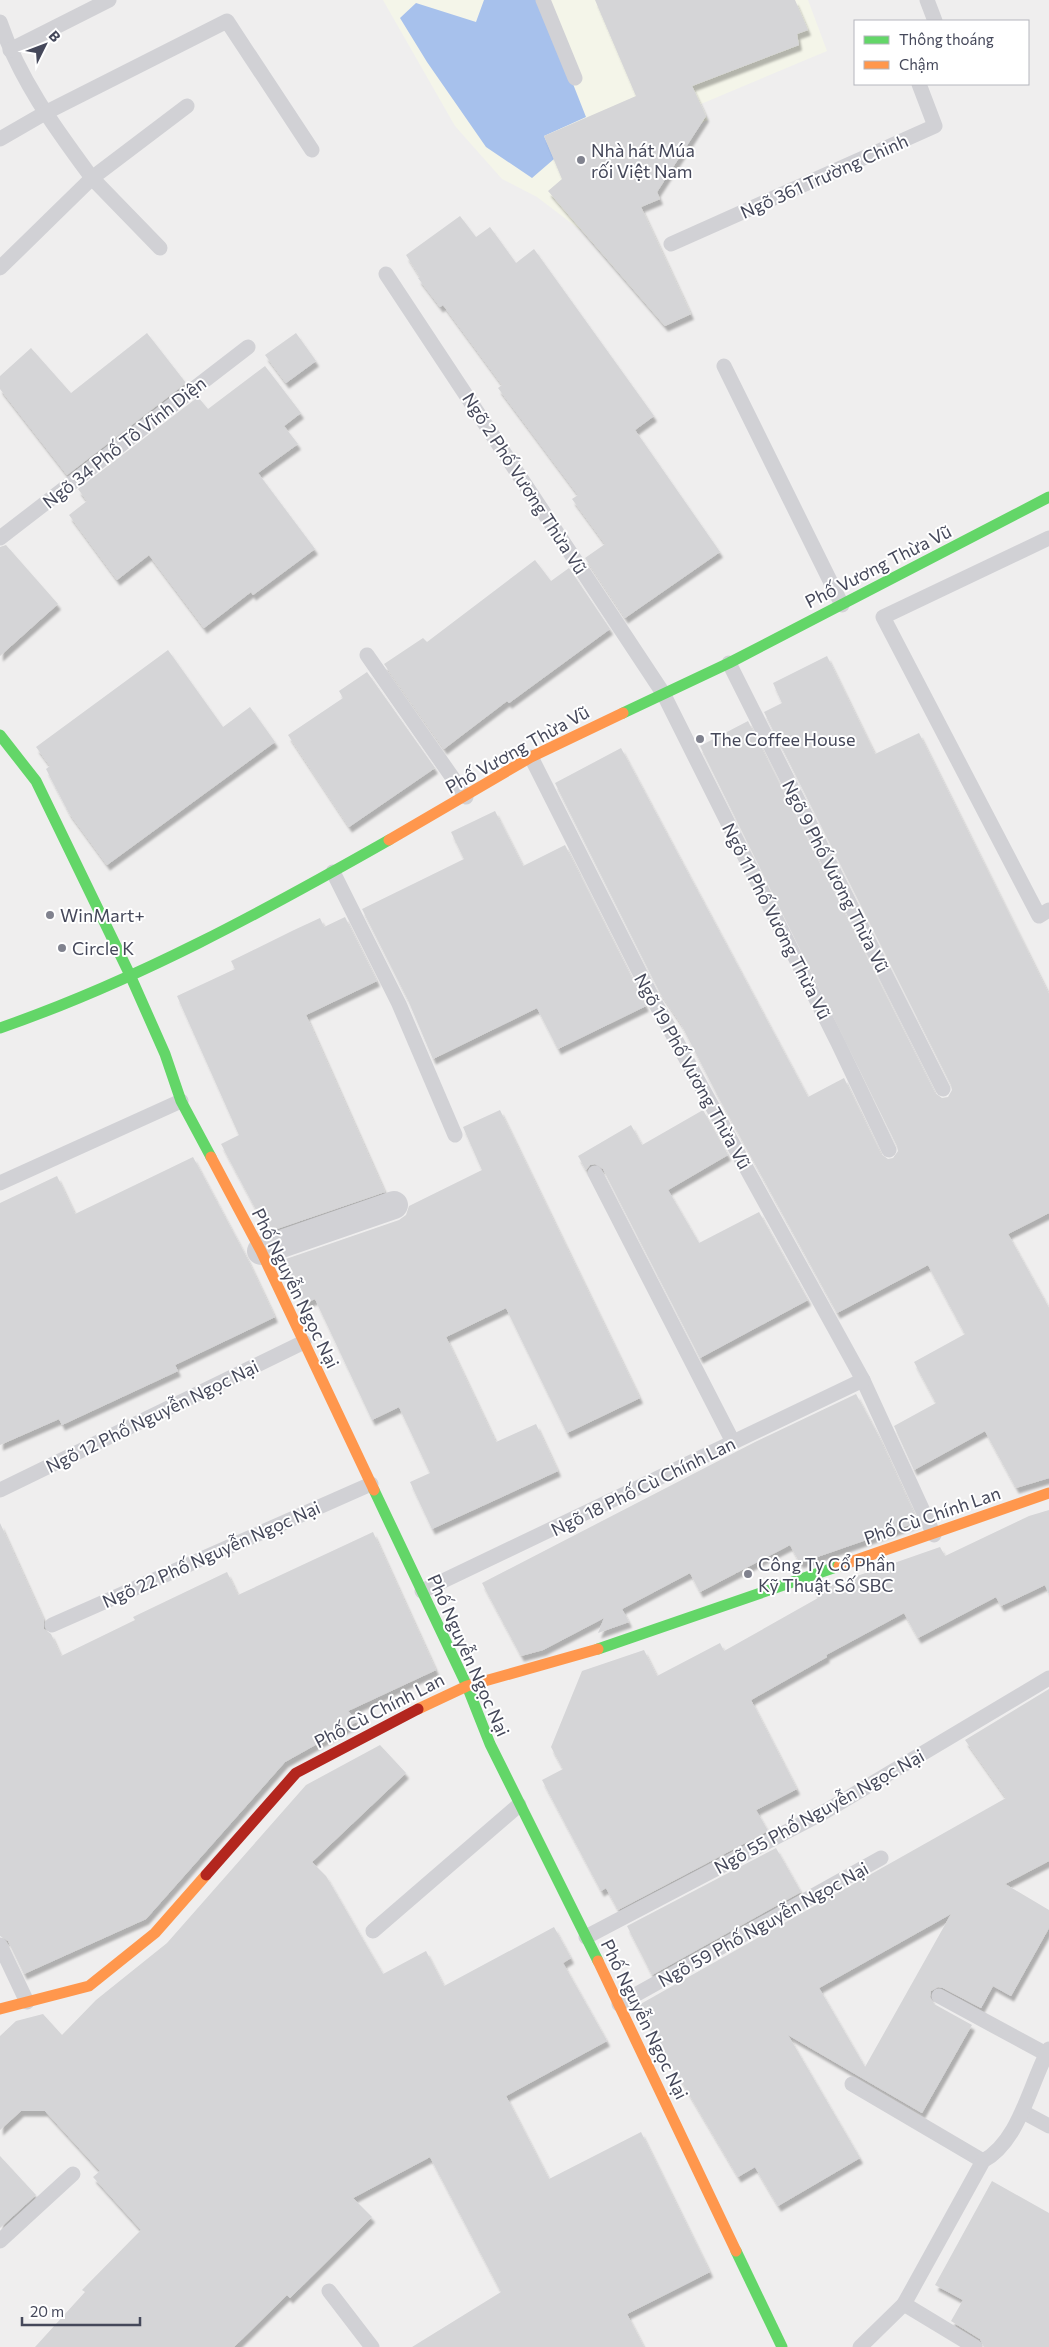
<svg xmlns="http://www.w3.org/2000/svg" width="1049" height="2347" font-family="Commissioner,sans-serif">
<defs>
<filter id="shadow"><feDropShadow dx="3" dy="5.5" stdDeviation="1" flood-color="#0004"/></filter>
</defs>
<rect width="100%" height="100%" fill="#efeeee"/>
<!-- commercial -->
<polygon fill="#f4f5e9" points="383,0 808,0 827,51 701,104 708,120 685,131 657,192 660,199 641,207 691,314 665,326 583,232 537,197 502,179 455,126"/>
<!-- water -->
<polygon fill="#a7c1ec" points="484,0 540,0 586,117 544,136 554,159 532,178 486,147 427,62 400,18 416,3 476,22"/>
<!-- building -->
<g fill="#d5d5d7" fill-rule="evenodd" filter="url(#shadow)">
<polygon points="595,0 795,0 808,30 797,34 799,45 692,86 706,116 657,192 660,199 641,207 691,314 665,326 548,191 562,179 544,136 636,96"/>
<polygon points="460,216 476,237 490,227 516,263 534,249 654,416 635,430 720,552 625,618 585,558 605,544 572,499 578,495 498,388 502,385 443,305 440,307 418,278 420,277 406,255"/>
<polygon points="147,333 186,383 67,475 0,389 0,376 31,348 71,393"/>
<polygon points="296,333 316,361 286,383 265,355"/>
<polygon points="265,366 301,413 284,426 298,444 258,473 315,549 253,595 251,592 204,628 149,555 117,580 69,515 87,501 78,489 198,397 208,409"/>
<polygon points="6,545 58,604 0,656 0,547"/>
<polygon points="535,560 551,581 569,568 610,629 509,703 507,701 444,749 384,664 423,638 427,642"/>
<polygon points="168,650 223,727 250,707 275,742 107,865 69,813 46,769 50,766 36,747"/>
<polygon points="827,656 875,754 919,733 1049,994 1049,1213 1008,1234 1049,1308 1049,1478 1016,1488 985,1431 914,1470 894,1426 936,1403 914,1362 965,1334 928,1265 837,1313 720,1100 681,1024 660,993 555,783 621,748 808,1097 844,1078 881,1154 888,1159 893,1158 898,1151 897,1146 700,746 748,721 935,1093 942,1098 948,1097 952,1090 951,1085 764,712 782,703 773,683"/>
<polygon points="367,672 435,768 349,827 288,735 343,698 339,691"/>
<polygon points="495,811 523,866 565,845 646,1006 558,1049 537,1008 433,1059 408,1000 362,909 464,859 451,832"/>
<polygon points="345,917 377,981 306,1015 385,1192 268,1232 221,1144 239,1135 177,996 235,969 231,961 294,930 320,918 324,927"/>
<polygon points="500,1110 640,1398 567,1433 506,1308 446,1337 496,1442 536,1424 558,1471 432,1529 410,1482 430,1473 399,1407 372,1420 315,1299 303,1304 283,1260 399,1220 406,1215 409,1206 482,1170 463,1127"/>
<polygon points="703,1110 728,1155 668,1190 699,1243 759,1212 808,1300 700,1358 603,1169 595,1164 590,1165 586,1170 578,1156 631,1125 642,1145"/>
<polygon points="193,1157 247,1258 275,1317 175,1365 178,1371 62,1425 59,1419 0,1445 0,1203 57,1176 75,1214"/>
<polygon points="856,1394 878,1435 918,1522 800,1563 790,1545 700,1592 690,1573 622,1609 629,1622 598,1633 604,1618 543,1650 521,1656 482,1583 755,1442"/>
<polygon points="1049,1510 1049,1594 1045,1585 1001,1606 996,1597 918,1638 904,1613 826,1655 827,1657 751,1700 797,1789 756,1810 768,1831 618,1910 606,1888 601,1891 542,1780 563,1769 551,1747 582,1671 644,1650 657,1676 720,1643 724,1651 818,1598 814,1591 940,1547 945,1556 1029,1516"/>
<polygon points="0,1523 44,1620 44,1629 51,1634 61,1656 135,1620 133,1617 227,1572 238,1595 373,1532 436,1670 348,1711 358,1721 285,1762 146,1919 24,1974 8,1941 0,1936"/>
<path d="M1049 1689V1861L1005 1884 1049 1910V1928L1011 1996 993 1986 981 2008 943 1988 938 1987 931 1991 930 1997 934 2004 972 2025 922 2113 788 2035 860 2158 778 2206 755 2167 738 2177 637 2006 1006 1798 965 1740ZM951 1914 865 2067 819 1988Z"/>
<polygon points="380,1745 406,1773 312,1862 326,1876 383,1974 426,1951 444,1986 554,1927 571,1958 563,1963 607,2041 506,2096 549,2179 641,2132 710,2272 627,2314 644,2347 412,2347 501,2292 430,2157 353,2198 372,2217 290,2298 287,2295 234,2347 35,2347 85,2292 82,2290 141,2230 93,2177 100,2171 45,2111 21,2111 0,2130 0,2036 16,2021 43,2014 62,2035 96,2000 167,1943 306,1785"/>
<polygon points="776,1848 801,1892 652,1975 627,1926"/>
<polygon points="0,2156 36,2195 0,2228"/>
<polygon points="992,2181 1049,2213 1049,2347 984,2347 980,2339 951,2321 963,2300 935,2285"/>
</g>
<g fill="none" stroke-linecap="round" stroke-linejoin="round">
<!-- lane -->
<g stroke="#d1d1d5" stroke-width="15">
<polyline points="543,0 575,78"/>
<polyline points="927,0 935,21"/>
<path d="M0 22C20 81 56 129 92 178L0 268"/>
<polyline points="10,50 109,0"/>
<polyline points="0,139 45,113 227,21 312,150"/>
<polyline points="671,244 935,126 919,84"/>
<polyline points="160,248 92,178 187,106"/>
<polyline points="386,274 663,693 838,1043 889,1150"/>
<polyline points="724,366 842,605"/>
<polyline points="0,538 248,347"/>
<polyline points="1049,538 883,617 1039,916 1049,910"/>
<polyline points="367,655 466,797"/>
<polyline points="729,663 943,1089"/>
<polyline points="531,757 652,997 863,1380 934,1535"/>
<polyline points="333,872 399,1004 455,1135"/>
<polyline points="595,1173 733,1442"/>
<polyline points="0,1183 181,1101"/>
<polyline points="0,1490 304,1342"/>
<polyline points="422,1591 863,1380"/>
<polyline points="52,1625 371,1484"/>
<polyline points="373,1931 519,1805"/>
<polyline points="586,1937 826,1811 1049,1678"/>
<polyline points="0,1945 27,2002"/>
<polyline points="939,1996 1046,2054"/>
<polyline points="619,2004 881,1858"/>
<polyline points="852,2084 983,2161"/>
<polyline points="1023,2112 1049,2126"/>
<polyline points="0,2241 73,2174"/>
<polyline points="329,2291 372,2347"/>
<polyline points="904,2304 975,2347"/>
<path d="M860 2347 904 2304 983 2161C1020 2141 1030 2083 1049 2049"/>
</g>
<!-- street -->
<polyline stroke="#d1d1d5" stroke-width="28" points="261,1251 394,1205"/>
<!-- fast -->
<g stroke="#63d668" stroke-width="11">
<polyline points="623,713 729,663 1049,497"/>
<polyline points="0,735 36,781 130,975 165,1054 181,1101 211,1157"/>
<path d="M0 1028C136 981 264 911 389 840"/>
<polyline points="374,1490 467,1686 490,1744 598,1961"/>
<polyline points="598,1649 839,1566"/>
<polyline points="736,2251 782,2347"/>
</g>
<!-- slow -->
<g stroke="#ff974d" stroke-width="11">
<polyline points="389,840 531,757 623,713"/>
<polyline points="211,1157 261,1251 374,1490"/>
<polyline points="839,1566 1049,1493"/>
<polyline points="418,1709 467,1686 598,1649"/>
<polyline points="598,1961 736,2251"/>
<polyline points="0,2009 89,1986 155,1933 206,1875"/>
</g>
<!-- jam -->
<polyline stroke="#b3261e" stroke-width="11" points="206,1875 296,1773 418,1709"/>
</g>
<!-- markers -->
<g fill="#80828e" stroke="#fff" stroke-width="2">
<circle cx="581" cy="160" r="5"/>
<circle cx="700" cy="739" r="5"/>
<circle cx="50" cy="915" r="5"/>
<circle cx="62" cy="948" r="5"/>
<circle cx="748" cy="1574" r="5"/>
</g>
<g text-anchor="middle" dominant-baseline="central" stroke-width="4" stroke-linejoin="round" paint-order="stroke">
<!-- poi labels -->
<g font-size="18" fill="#45485a" stroke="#fff" text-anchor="start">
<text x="591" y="150">Nhà hát Múa<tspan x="591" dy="21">rối Việt Nam</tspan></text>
<text x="710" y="739">The Coffee House</text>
<text x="60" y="915">WinMart+</text>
<text x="72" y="948">Circle K</text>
<text x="758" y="1564">Công Ty Cổ Phần<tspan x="758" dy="21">Kỹ Thuật Số SBC</tspan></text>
</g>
<!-- street labels -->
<g font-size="18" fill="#45485a" stroke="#fff">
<text transform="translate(824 176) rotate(-24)">Ngõ 361 Trường Chinh</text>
<text transform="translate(124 442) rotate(-38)">Ngõ 34 Phố Tô Vĩnh Diện</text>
<text transform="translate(525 483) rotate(57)">Ngõ 2 Phố Vương Thừa Vũ</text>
<text transform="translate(878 566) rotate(-27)">Phố Vương Thừa Vũ</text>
<text transform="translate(517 749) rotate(-29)">Phố Vương Thừa Vũ</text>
<text transform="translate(836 876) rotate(63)">Ngõ 9 Phố Vương Thừa Vũ</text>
<text transform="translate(777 921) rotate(63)">Ngõ 11 Phố Vương Thừa Vũ</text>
<text transform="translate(693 1071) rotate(61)">Ngõ 19 Phố Vương Thừa Vũ</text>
<text transform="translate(296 1288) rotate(64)">Phố Nguyễn Ngọc Nại</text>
<text transform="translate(152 1416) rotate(-26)">Ngõ 12 Phố Nguyễn Ngọc Nại</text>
<text transform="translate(643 1486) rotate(-26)">Ngõ 18 Phố Cù Chính Lan</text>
<text transform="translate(932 1515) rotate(-19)">Phố Cù Chính Lan</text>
<text transform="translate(211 1554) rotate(-24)">Ngõ 22 Phố Nguyễn Ngọc Nại</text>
<text transform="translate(469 1655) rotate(66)">Phố Nguyễn Ngọc Nại</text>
<text transform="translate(379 1710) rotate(-27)">Phố Cù Chính Lan</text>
<text transform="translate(819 1811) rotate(-29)">Ngõ 55 Phố Nguyễn Ngọc Nại</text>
<text transform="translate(763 1924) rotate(-29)">Ngõ 59 Phố Nguyễn Ngọc Nại</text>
<text transform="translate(645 2019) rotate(64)">Phố Nguyễn Ngọc Nại</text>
</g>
</g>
<!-- legend -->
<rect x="854" y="20" width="175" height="65" fill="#ffffff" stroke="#b5b6bd"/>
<rect x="864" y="36" width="25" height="8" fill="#63d668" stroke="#b5b6bd"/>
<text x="899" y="45" font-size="15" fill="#45485a">Thông thoáng</text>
<rect x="864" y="61" width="25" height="8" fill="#ff974d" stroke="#b5b6bd"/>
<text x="899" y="70" font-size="15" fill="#45485a">Chậm</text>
<!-- north arrow -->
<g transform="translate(45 45) rotate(48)" stroke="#ffffff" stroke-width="4" paint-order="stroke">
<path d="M0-4L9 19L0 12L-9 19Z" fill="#45485a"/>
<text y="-8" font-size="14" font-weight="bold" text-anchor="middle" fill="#45485a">B</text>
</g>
<!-- scale -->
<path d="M22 2317v8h118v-8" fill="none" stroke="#45485a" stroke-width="2.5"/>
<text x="30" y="2317" font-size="15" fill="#45485a" stroke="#ffffff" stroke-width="4" paint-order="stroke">20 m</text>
</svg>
